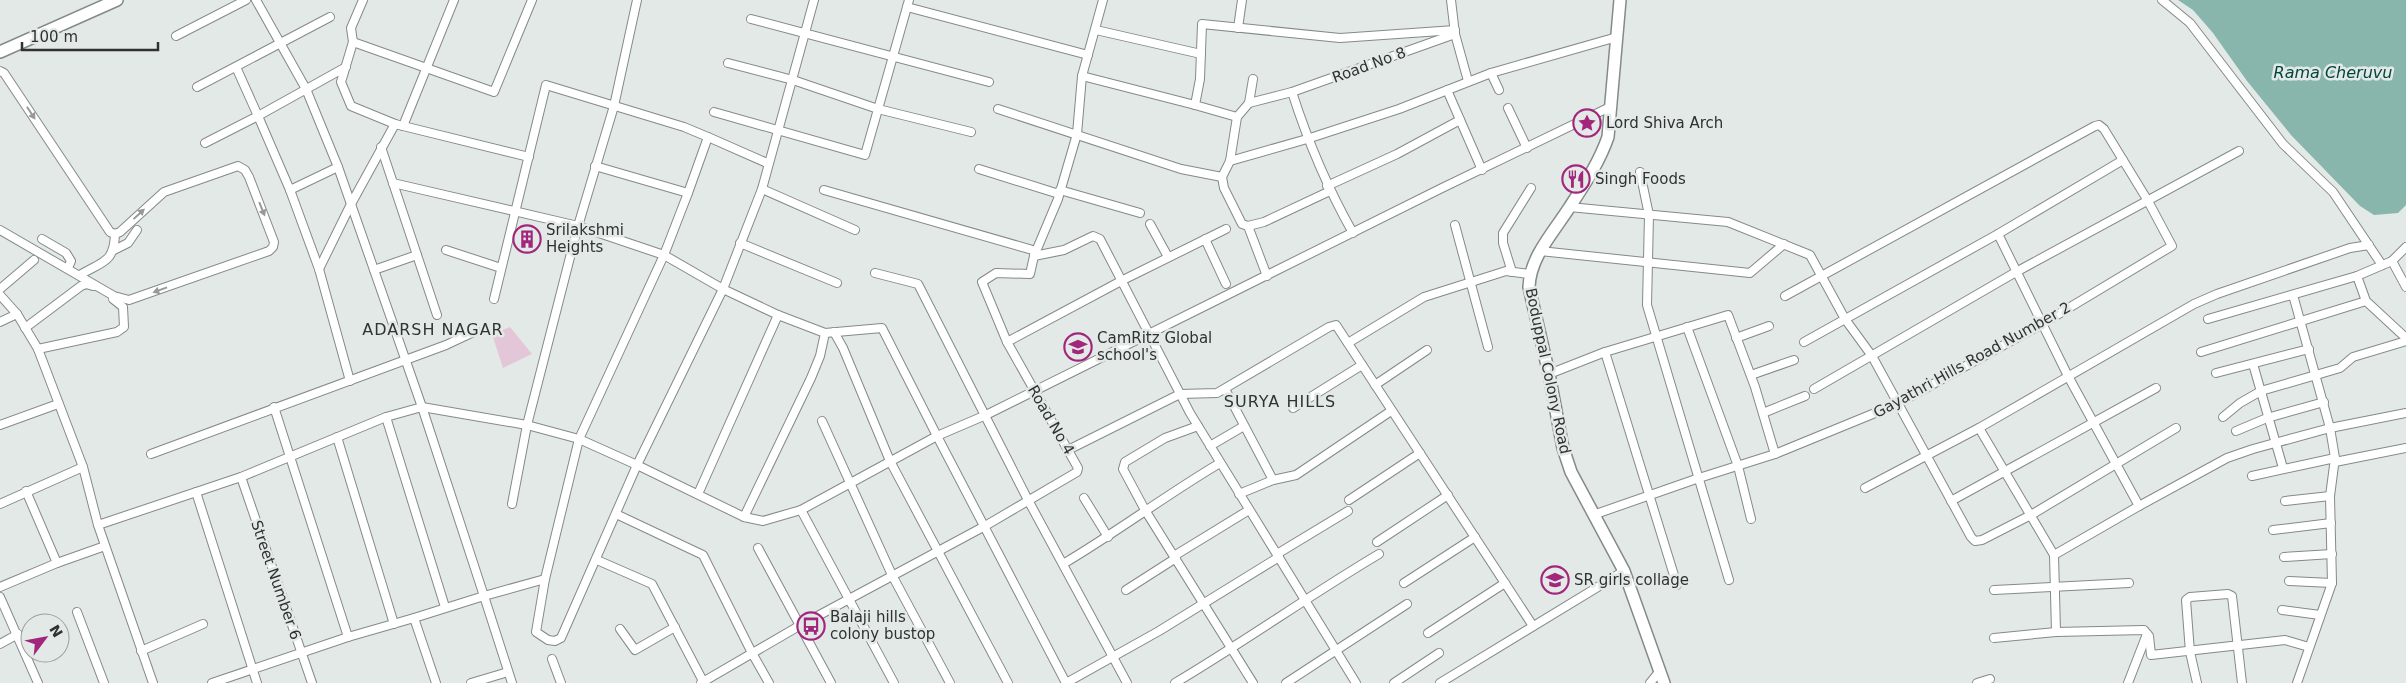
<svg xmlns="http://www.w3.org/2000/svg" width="2406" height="683" font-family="'DejaVu Sans',sans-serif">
<rect width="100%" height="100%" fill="#e3e9e7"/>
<!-- green -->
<polygon fill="#e3c6d7" points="510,327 532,354 503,368 492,334"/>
<!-- water -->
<polygon fill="#89b6ac" points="2178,0 2406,0 2406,205 2398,213 2374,215 2360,206 2291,135 2247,81 2213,33 2193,10"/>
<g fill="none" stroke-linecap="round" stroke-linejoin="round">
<!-- street casing -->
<g stroke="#848a89" stroke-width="10">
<g id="street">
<polyline points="256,0 306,89 338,167 422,407 484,596 414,618"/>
<polyline points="363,0 351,28 353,42 341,82 351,106 395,124 529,157"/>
<polyline points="2162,0 2190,23 2283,144 2333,192 2382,265"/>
<polyline points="907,7 1088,55"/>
<polyline points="751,19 989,82"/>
<polyline points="1238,28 1242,0"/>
<polyline points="1096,30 1201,54"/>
<polyline points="1455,34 1468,81"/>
<polyline points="176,36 246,0"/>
<polyline points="353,42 494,92 532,0"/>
<polyline points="728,63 793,80 878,109 971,132"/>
<polyline points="346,67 258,116 290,190 319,269 350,381"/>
<polyline points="0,71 4,73 110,232 115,234 120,232 164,192 238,166 245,170 249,177 274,242 273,247 269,251 129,300 114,296 0,230"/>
<polyline points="1491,73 1499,90"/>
<polyline points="1082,76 1195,105"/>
<polyline points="1253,79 1249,103 1237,117 1230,161 1222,177 1224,188 1242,224 1248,226 1267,276"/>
<polyline points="197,87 330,17"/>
<polyline points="1447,90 1482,170"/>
<path d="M1292 92C1308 142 1327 187 1353 233"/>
<polyline points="1249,103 1292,92 1455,34 1451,0"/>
<polyline points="1508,108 1527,148"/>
<polyline points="998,109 1181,169 1222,177"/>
<polyline points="714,112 865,155 909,0"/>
<polyline points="1237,117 1195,105 1200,79 1202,24 1340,38 1455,30"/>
<polyline points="403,126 454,0"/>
<polyline points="205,143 258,116 236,67"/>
<polyline points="381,147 437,315"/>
<polyline points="1230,161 1307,139 1399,109 1491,73 1617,37"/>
<polyline points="595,166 688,193 708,137 767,163"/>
<polyline points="979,169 1059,194"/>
<polyline points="1640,172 1649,215 1647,305 1729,580"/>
<polyline points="393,183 578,226 664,255 723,289 778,315 825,333 882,328 937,436 1066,683"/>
<polyline points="1327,186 1397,154 1460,120"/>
<polyline points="762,189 855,230"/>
<polyline points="290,190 338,167"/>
<polyline points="824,190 1036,251"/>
<polyline points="1060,190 1140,213"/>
<polyline points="688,193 664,255 579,439 545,579 536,632 548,640 555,641 561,638 637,465 723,289 762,189 814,0"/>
<polyline points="1569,207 1728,222 1810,255 1845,319 1872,356 1971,537 1975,541 1982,540 2031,515 2176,428"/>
<polyline points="1150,224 1168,257"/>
<polyline points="1455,225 1488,347"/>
<polyline points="1248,226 1264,222 1330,191"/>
<polyline points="1998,234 2068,376 2139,506"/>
<polyline points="42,239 66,253 71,261 68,268"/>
<polyline points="1205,239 1226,284"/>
<polyline points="740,243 837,283"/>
<polyline points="2369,245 2350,248 2217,294 2194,304 1979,428 2054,555 2139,506 2227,458 2253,449 2330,428 2406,413"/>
<polyline points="114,250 128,243 137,230"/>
<polyline points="446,250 501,268"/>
<polyline points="1540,251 1750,273 1784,244"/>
<polyline points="1034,256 1064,250 1093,236 1100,239 1190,413 1356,683"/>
<polyline points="2392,261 2406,287"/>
<polyline points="319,269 351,204 395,124"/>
<polyline points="374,270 417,255"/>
<polyline points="1512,272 1503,243 1503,233 1531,188"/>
<polyline points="875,273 918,284 1028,500 1127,683"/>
<path d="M80 275C103 261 114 263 115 234"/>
<polyline points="2357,276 2366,301 2406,338"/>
<polyline points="0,289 34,260"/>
<polyline points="0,295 17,314 38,349 83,467 98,525 153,683"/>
<polyline points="2293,295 2330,428 2335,458 2330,496 2332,583 2297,683"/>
<polyline points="494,299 546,85 684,127 708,137"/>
<polyline points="2208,319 2357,276 2392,261 2406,247"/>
<polyline points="0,322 17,314"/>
<polyline points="1687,327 1738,466 1751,519"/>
<polyline points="25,328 81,286 86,284 93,286"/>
<polyline points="834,332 843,348 890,461 1008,683"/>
<polyline points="1736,338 1769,326"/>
<polyline points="1007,342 1123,280 1226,229"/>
<polyline points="1804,342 1998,234 2123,160"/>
<polyline points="1348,343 1424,297 1506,271 1529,274"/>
<polyline points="38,349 117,332 124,327 123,307 113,299"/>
<polyline points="1605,352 1677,585"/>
<polyline points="2201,352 2366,301"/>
<polyline points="2253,364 2283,468"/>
<polyline points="2216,373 2309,349"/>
<polyline points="1549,374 1605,352 1728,315 1755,387 1775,454"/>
<polyline points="1751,375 1794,360"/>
<polyline points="1375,385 1427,350"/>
<polyline points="1225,389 1273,480"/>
<polyline points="1814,389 2016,272 2239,151"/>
<polyline points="274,407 348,637"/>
<polyline points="1293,408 1362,365"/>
<polyline points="1763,413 1805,396"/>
<polyline points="386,417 445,607"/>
<polyline points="2223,417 2240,403 2261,391 2340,368 2353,357 2406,341"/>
<polyline points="822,421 892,575 950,683"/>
<polyline points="0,425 58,404"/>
<polyline points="1198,426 1165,438 1125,462 1123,469 1145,510 1253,683"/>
<polyline points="2236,431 2267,418 2324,402"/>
<polyline points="337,437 394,624"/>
<polyline points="1210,446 1244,426"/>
<polyline points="1068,450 1180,394 1217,393 1329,327 1336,325 1533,626"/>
<polyline points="151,454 446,345 476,331"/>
<polyline points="2335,462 2406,448"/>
<polyline points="2252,476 2335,458"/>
<polyline points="241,477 312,683"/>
<polyline points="1865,488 1979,428"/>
<polyline points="26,491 57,563 105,546"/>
<polyline points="196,492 257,683"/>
<polyline points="698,494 778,315"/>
<polyline points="1239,494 1273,480 1296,475 1391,411"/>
<polyline points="1084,498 1108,537"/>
<polyline points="1349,500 1420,453"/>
<polyline points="1951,501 2156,388"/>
<polyline points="2285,501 2330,496"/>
<polyline points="0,504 83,467"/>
<polyline points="512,504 527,425 578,226 614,106 637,0"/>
<polyline points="801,510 937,436 986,415 1442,188 1612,106"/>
<polyline points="616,514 703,555 752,653 769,683"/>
<polyline points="1593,515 1699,478 1775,454 1897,404 2042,324 2172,246 2148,201 2104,129 2099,125 2095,126 1785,296"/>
<polyline points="744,517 811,378 820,356 825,333"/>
<polyline points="98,525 241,477 386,417 422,407 527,425 579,439 637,465 744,517 763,521 801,510 894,683"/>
<polyline points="2273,530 2331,523"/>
<polyline points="1377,542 1448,495"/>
<polyline points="758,548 831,683"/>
<polyline points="1277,554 1348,511"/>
<polyline points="2054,555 2056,632"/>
<polyline points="1174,556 1249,510"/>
<polyline points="2284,557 2332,554"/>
<polyline points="597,560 652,584 704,683"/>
<path d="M1063 564C1117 532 1166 495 1220 463"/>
<polyline points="2289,581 2332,583"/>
<polyline points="1404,583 1475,537"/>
<polyline points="0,587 57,563"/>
<polyline points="1126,590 1176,558"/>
<polyline points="1994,590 2129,583"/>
<polyline points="0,597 38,683"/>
<polyline points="2282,610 2320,615"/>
<polyline points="77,612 104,683"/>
<polyline points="620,629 635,650 675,627"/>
<polyline points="1428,633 1505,583"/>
<polyline points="1994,638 2056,632 2144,630 2149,636 2151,655 2285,640 2309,647"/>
<polyline points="0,644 18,634"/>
<polyline points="141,651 203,624"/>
<polyline points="552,659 561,683"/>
<polyline points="212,683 348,637 414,618 436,683"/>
<polyline points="471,683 508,672"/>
<polyline points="512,683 484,596 545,579"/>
<polyline points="701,683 799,626 985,526 1077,472 1078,468 1007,342 982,282 996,273 1030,274 1034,256 1058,199 1077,134 1082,76 1103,0"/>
<polyline points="1066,683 1159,631 1279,557"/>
<path d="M1175 683C1244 642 1310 595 1379 554"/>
<polyline points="1286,683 1407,604"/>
<polyline points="1394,683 1439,653"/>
<polyline points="1440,683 1624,571"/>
<polyline points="1650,683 1659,672"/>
<polyline points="1977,683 1990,679"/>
<polyline points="2128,683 2147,634"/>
<polyline points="2197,683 2190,652 2186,600 2190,597 2228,594 2232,596 2242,683"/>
</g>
</g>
<!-- secondary casing -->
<g stroke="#848a89" stroke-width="14">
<g id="secondary">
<path d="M1620 0 1608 137C1599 163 1584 185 1569 208 1553 233 1530 257 1529 287L1549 374 1563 448 1571 472 1624 571 1664 683"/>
<polyline points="0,52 117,0"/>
</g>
</g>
<!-- street -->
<use href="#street" stroke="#fff" stroke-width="8"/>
<!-- secondary -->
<use href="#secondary" stroke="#fff" stroke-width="11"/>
</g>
<!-- one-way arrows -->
<defs><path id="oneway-solid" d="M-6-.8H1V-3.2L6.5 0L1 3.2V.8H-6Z" transform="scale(1.25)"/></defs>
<g fill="#989898">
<use href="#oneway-solid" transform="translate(31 113) rotate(57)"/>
<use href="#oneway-solid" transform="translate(262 209) rotate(68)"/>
<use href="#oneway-solid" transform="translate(139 214) rotate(-43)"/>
<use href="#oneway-solid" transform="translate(160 290) rotate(160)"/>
</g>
<!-- icons -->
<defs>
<g id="sight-ring" transform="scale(1.4375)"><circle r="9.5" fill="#e3e9e7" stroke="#a1267c" stroke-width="1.5"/><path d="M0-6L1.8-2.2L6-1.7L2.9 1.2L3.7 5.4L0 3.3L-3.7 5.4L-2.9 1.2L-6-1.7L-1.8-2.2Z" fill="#a1267c"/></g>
<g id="restaurant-ring" transform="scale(1.4375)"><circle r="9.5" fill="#e3e9e7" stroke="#a1267c" stroke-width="1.5"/><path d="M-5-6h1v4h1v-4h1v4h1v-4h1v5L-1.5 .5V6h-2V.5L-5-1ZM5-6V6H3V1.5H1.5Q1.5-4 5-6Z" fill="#a1267c"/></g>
<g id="building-ring" transform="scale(1.4375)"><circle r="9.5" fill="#e3e9e7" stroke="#a1267c" stroke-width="1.5"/><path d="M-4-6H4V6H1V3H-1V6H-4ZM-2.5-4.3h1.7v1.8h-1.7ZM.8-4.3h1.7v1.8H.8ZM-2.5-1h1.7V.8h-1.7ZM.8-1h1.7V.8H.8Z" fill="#a1267c"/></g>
<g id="school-ring" transform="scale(1.4375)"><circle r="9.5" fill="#e3e9e7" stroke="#a1267c" stroke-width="1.5"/><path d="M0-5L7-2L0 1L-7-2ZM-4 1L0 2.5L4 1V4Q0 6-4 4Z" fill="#a1267c"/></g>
<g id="university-ring" transform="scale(1.4375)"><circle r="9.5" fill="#e3e9e7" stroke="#a1267c" stroke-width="1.5"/><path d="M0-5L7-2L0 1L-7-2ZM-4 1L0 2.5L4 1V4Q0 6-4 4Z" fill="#a1267c"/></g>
<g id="bus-ring" transform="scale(1.4375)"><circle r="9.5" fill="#e3e9e7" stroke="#a1267c" stroke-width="1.5"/><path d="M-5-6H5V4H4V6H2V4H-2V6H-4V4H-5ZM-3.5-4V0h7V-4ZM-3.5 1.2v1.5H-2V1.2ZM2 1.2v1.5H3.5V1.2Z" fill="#a1267c"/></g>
</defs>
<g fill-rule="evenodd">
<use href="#sight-ring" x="1587" y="123"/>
<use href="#restaurant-ring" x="1576" y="179"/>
<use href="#building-ring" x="527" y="239"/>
<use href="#school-ring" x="1078" y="347"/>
<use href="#university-ring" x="1555" y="580"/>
<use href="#bus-ring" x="811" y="626"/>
</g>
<g text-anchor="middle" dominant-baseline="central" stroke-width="5" stroke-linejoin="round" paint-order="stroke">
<!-- street labels -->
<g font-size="15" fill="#303232" stroke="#e3e9e7">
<text transform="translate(1369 65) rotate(-20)">Road No 8</text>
<text transform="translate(1972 360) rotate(-29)">Gayathri Hills Road Number 2</text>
<text transform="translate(1548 371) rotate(78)">Boduppal Colony Road</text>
<text transform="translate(1051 420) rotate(60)">Road No 4</text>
<text transform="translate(276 580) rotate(71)">Street Number 6</text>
</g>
<!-- poi labels -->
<g font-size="15" fill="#303232" stroke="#e3e9e7" text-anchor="start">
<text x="1606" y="123">Lord Shiva Arch</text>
<text x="1595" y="179">Singh Foods</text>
<text x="546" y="230">Srilakshmi<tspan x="546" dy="17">Heights</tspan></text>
<text x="1097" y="338">CamRitz Global<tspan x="1097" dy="17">school's</tspan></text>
<text x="1574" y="580">SR girls collage</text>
<text x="830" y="617">Balaji hills<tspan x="830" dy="17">colony bustop</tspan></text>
</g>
<!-- water labels -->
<g font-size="16" font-style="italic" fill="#00463c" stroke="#e3e9e7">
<text x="2333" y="72">Rama Cheruvu</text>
</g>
<!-- neighbourhood labels -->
<g font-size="16" letter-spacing="1" fill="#303534" stroke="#e3e9e7">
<text x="433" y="329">ADARSH NAGAR</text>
<text x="1280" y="401">SURYA HILLS</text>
</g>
</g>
<!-- north arrow -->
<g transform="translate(45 638) rotate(58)"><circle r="24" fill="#e3e9e7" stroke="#9ba09f"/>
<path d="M0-4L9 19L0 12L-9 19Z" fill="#a1267c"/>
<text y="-8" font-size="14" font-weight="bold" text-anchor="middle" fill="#303232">N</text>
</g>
<!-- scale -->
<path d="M22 42v8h136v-8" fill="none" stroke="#303232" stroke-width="2.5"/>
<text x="30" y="42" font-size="15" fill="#303232" stroke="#e3e9e7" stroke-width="4" paint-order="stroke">100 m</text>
</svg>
